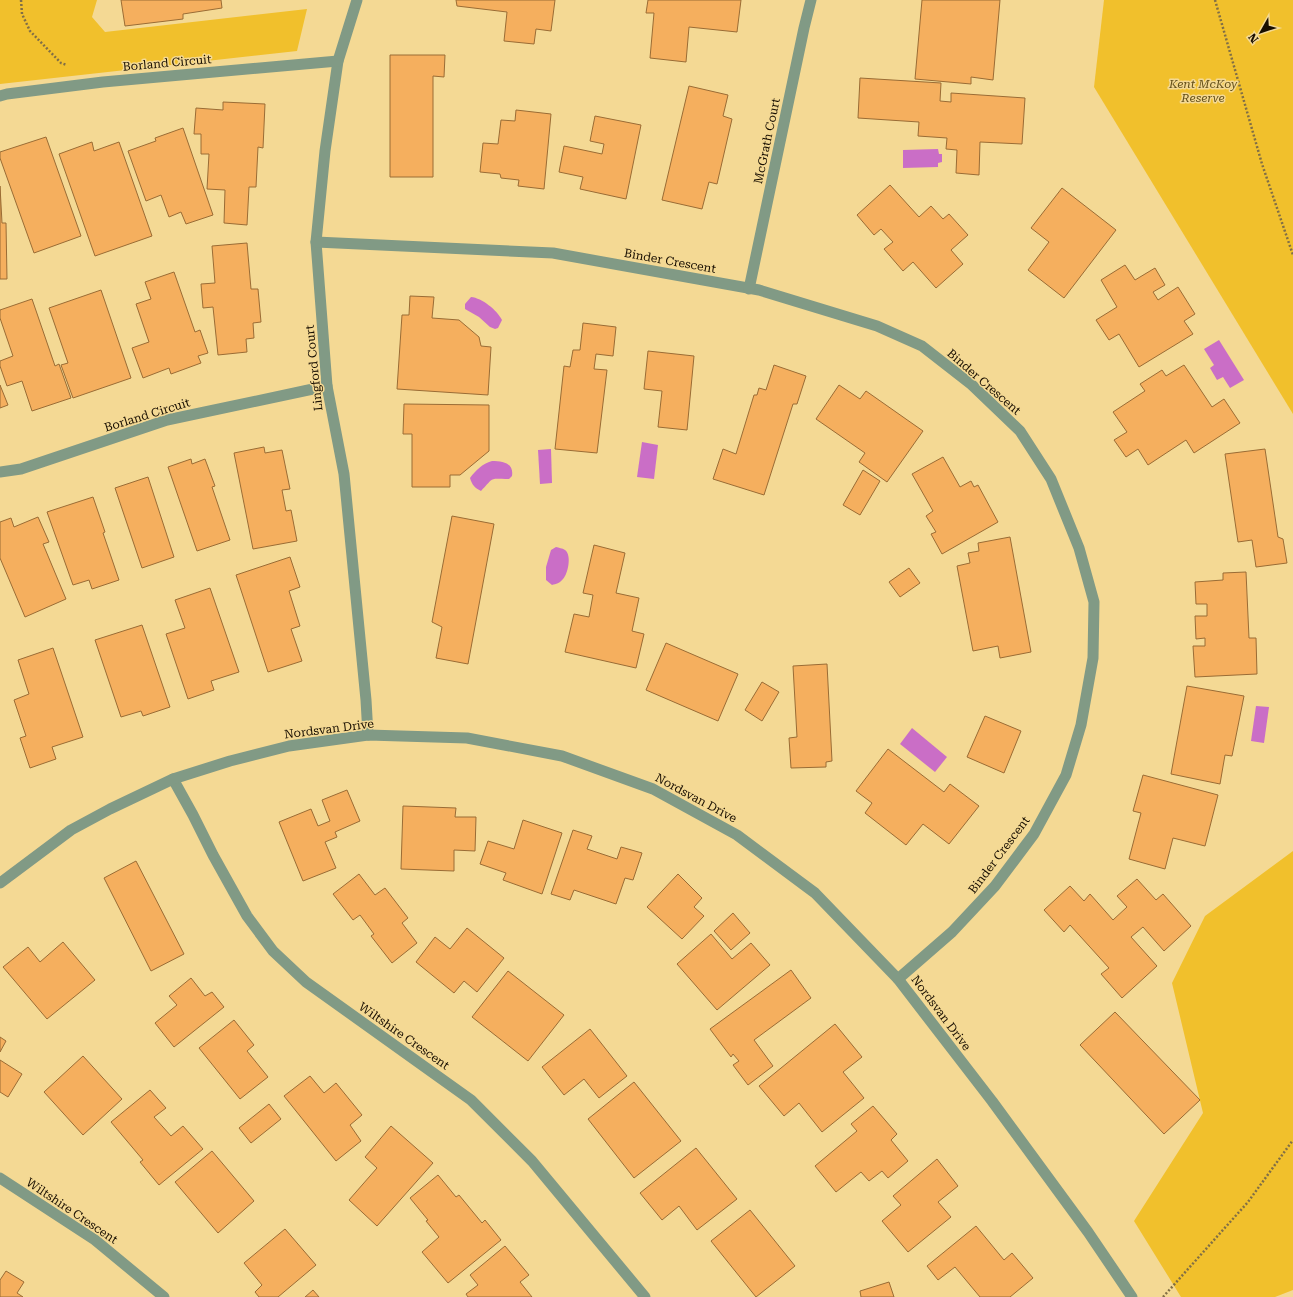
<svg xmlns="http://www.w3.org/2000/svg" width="1293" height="1297" font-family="'Roboto Serif',serif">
<rect width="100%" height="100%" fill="#f4d994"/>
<!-- green -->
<g fill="#f1c02c">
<polygon points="0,0 97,0 92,17 105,32 307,9 297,51 0,84"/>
<polygon points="1104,0 1293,0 1293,414 1094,87"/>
<polygon points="1293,851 1293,1290 1275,1297 1181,1297 1134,1221 1203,1113 1172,983 1205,916"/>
</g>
<!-- water -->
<g fill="#ca6ec6">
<polygon points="938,149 939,154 942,154 942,162 938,163 938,167 903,168 903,150"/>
<path d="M471 297C482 298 497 310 502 320L498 328 495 329 490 327 479 317 465 309V304Z"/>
<polygon points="1219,340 1244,380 1230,388 1223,377 1217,380 1210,368 1214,365 1204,349"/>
<polygon points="642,442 658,445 654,479 637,477"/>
<polygon points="551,449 552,483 540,484 538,450"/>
<path d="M492 461C503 461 514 463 512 476L509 479C489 479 495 476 481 491 475 488 472 485 470 478 476 470 482 464 492 461Z"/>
<path d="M556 547C559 548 562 548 565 550 572 555 568 574 563 579 560 583 556 584 552 585L546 580V567L551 550Z"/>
<polygon points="1256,706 1269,707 1264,743 1251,741"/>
<polygon points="912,728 947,757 935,772 900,744"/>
</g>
<!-- building -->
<g fill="#f5af5e" stroke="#9a6c35">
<polygon points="121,0 221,0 222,8 183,14 183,19 125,26"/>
<polygon points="456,0 555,0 551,31 536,29 534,44 504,41 507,12 457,6"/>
<polygon points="648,0 741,0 737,32 689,27 686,62 650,58 654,13 646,13"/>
<polygon points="922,0 1000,0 993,80 971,77 971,84 915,79"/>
<polygon points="390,55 445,55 444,77 433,76 433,177 390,177"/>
<polygon points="860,78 941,83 940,101 951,102 951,93 1025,98 1022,144 980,142 979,175 956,173 957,150 946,149 947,138 918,136 919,122 858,118"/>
<polygon points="689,86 728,95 723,116 732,119 717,184 709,182 702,209 662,200"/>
<polygon points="223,102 265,104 263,148 258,147 256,187 249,187 247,225 224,223 225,190 207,189 209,154 201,154 201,134 194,134 196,108 223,110"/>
<polygon points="516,110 551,114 544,189 518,186 519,180 501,178 500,174 480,172 483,143 498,144 501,120 515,121"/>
<polygon points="595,116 641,125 626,199 580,189 583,177 559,172 564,146 602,154 604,144 590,141"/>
<polygon points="183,128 213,215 186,224 181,212 169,217 161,195 146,201 128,151 156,141 155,138"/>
<polygon points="46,137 81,236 34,253 0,158 0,152"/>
<polygon points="92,142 94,151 119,142 152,236 95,256 59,154"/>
<polygon points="890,185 919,217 931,206 943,219 949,214 968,235 951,250 963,264 936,288 913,262 903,271 884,249 893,242 881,229 874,235 857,215"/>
<polygon points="0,186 2,223 6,223 7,279 0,279"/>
<polygon points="1062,188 1116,230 1064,298 1028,270 1049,242 1031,228"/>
<polygon points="247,243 251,289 258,289 261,322 253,323 254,338 246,339 247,352 218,355 213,307 203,308 201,284 215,283 212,246"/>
<polygon points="1125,265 1135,280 1155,268 1165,285 1153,292 1158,300 1178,287 1195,314 1184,321 1193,334 1139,367 1119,334 1109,340 1096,320 1117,307 1101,280"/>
<polygon points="174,272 195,332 200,330 208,353 198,356 201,363 171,374 169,368 143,378 132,348 149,342 136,304 151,299 145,282"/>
<polygon points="101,290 131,378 73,398 61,365 68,363 49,308"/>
<polygon points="410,296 434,297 432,318 459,320 479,337 481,346 491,347 488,395 397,389 402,315 409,315"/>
<polygon points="32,299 55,366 59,364 71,398 32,411 22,381 7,386 0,366 0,361 13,356 0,318 0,310"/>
<polygon points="583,323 616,327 613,356 596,354 594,369 607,370 597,453 555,449 564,366 570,367 573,350 580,350"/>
<polygon points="648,351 694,356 687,430 658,427 662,391 644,389"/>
<polygon points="774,365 806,376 797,404 793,404 764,495 713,479 723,449 736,454 754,395 757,395 759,388 766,390"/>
<polygon points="1184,365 1212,407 1224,399 1240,423 1194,453 1186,440 1148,465 1138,449 1126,457 1114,440 1127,432 1113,412 1145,391 1140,384 1162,370 1166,376"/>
<polygon points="0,385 8,405 0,408"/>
<polygon points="839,385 860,399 866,391 923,431 887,482 859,462 865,453 816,419"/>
<polygon points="404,404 489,405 489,451 460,475 450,475 450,487 412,487 412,434 403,434"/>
<polygon points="264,447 265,453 282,450 290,489 282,490 286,511 291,510 297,541 253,549 234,453"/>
<polygon points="1265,449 1278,537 1283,539 1287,563 1256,567 1252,540 1238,542 1225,454"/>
<polygon points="943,457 960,487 971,481 974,487 978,485 998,522 942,554 931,534 936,532 926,516 933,511 912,474"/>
<polygon points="191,459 192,464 205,459 215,486 212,487 230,540 197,551 168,467"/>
<polygon points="863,470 880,481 860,515 843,505"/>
<polygon points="148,477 174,557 142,568 115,488"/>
<polygon points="93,497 105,532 103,533 119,580 92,589 89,580 73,585 47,512"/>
<polygon points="452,516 494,524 468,664 436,658 442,627 432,622"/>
<polygon points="38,517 49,542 43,544 66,599 25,617 0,558 0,522 11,518 14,527"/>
<polygon points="1010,537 1031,652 1000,658 998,646 973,651 957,566 970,563 968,553 979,551 978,543"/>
<polygon points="594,545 625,553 616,593 639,598 632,631 644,634 636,668 565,652 574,614 589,617 593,595 583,593"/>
<polygon points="290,557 300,587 289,591 300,626 291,629 302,661 268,672 236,575"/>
<polygon points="909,568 920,583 900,597 889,582"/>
<polygon points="1246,572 1249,638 1256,638 1257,674 1195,677 1193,646 1205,646 1205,638 1196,639 1195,616 1207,616 1207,604 1196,604 1195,582 1223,580 1223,573"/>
<polygon points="210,588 239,672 211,681 214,690 188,699 166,634 185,628 175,600"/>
<polygon points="142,625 170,707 143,716 141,711 121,717 95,640"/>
<polygon points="666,643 738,674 718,721 646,690"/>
<polygon points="53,648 83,737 52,747 56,759 30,768 20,738 26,736 14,700 29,694 18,660"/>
<polygon points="827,664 832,761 826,762 826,767 791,768 789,738 797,737 793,666"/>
<polygon points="762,682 779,692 762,721 745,710"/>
<polygon points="1187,686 1244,696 1232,756 1225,755 1220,784 1171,774"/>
<polygon points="985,716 1021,731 1004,773 967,757"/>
<polygon points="888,749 944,792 950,784 979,806 949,844 923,824 906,845 865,813 872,803 856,791"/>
<polygon points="1143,775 1218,795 1205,846 1173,838 1165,869 1129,859 1141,813 1133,811"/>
<polygon points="347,790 360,821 335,832 337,837 325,842 336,868 303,881 279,822 311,809 318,826 330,821 322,800"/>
<polygon points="403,806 456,808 455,817 476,817 475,851 454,850 454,871 401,869"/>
<polygon points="523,820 562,833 542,894 503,880 506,873 480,864 488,841 514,849"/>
<polygon points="573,830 592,836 587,849 617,859 621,847 642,853 633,880 625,878 616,904 574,890 570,900 551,894"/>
<polygon points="136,861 184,954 151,971 104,878"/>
<polygon points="359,874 375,895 385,888 408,918 402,923 417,943 392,963 371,936 374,934 360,915 353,920 333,894"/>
<polygon points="678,874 702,898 694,907 704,916 682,939 647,907"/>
<polygon points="1137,879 1156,900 1163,894 1191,926 1164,951 1143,927 1131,937 1157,966 1122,998 1101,974 1109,968 1070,925 1064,932 1044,910 1070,886 1084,901 1090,894 1113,920 1127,907 1117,896"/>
<polygon points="733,913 750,933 731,950 714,931"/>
<polygon points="467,928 504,958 477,992 464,981 454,993 416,962 435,937 450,949"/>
<polygon points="711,934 732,959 751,943 770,965 717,1010 677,964"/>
<polygon points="63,942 95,980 47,1019 3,967 28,947 40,962"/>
<polygon points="791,970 811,998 754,1040 773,1066 748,1085 733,1065 739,1061 733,1054 731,1057 710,1029"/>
<polygon points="508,971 564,1015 528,1061 472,1017"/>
<polygon points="191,978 205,996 212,992 224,1007 174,1047 155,1023 177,1005 169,996"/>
<polygon points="1115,1012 1200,1100 1164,1134 1080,1045"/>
<polygon points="234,1020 254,1045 247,1051 268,1077 240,1099 199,1048"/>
<polygon points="835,1024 862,1057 843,1072 864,1098 822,1132 799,1103 784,1116 759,1086"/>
<polygon points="590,1029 627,1076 599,1098 584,1079 564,1095 542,1067"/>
<polygon points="0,1037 6,1041 0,1052"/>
<polygon points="83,1056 122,1099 83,1135 44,1092"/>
<polygon points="0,1060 22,1074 8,1097 0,1092"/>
<polygon points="310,1076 324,1093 336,1083 362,1115 350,1125 361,1141 336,1161 284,1096"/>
<polygon points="634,1082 681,1141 634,1178 588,1119"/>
<polygon points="150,1090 166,1108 154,1117 171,1136 183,1126 203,1149 159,1185 140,1162 143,1160 111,1122"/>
<polygon points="269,1104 281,1119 251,1143 239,1128"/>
<polygon points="873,1106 897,1134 891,1140 908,1161 888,1178 882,1171 869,1181 861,1172 836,1192 815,1166 857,1131 851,1124"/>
<polygon points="391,1126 433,1163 377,1226 349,1200 377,1168 365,1157"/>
<polygon points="696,1148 737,1199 697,1230 679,1206 662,1220 640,1193"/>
<polygon points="212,1151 254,1201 218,1233 175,1182"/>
<polygon points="937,1159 958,1186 938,1202 951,1217 908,1252 882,1221 901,1205 893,1196"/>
<polygon points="438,1175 456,1197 459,1195 482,1223 485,1220 501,1240 448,1283 422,1252 439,1237 426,1221 428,1220 410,1198"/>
<polygon points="750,1210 795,1266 756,1297 711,1241"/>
<polygon points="976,1226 1004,1260 1012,1253 1033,1278 1010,1297 980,1297 955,1267 938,1280 927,1266"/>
<polygon points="285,1229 316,1265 278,1297 259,1297 255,1292 262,1285 244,1263"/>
<polygon points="505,1246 529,1275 520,1282 532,1297 468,1297 466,1294 478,1285 470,1275"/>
<polygon points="6,1271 24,1282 17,1293 23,1297 0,1297 0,1280"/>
<polygon points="889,1282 894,1297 861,1297 860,1291"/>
<polygon points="313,1290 319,1297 305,1297"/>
</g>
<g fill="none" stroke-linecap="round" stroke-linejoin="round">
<!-- path -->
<g stroke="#806e46" stroke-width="2.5" stroke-dasharray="2 2" stroke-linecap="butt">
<polyline points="21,0 22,14 30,31 61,63 67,65"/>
<polyline points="1215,0 1262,164 1293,255"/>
<polyline points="1163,1297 1248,1202 1293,1140"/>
</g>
<!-- minor -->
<g stroke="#819a85" stroke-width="11">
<polyline points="357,0 338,61 325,151 316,242 327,386 344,474 366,700 368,735"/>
<polyline points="0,96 7,94 103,82 338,61"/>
<polyline points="316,242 553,253 759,290 877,326 922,346 972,385 1020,431 1051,479 1079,548 1094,602 1093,658 1081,725 1066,775 1034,834 995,886 952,932 898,979"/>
<polyline points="749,289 804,28 811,0"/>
<polyline points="0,472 21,469 167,420 327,386"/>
<polyline points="173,779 193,815 213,855 247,916 273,951 306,982 471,1100 532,1161 645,1297"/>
<polyline points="0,1178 95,1240 164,1297"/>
</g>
<!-- tertiary -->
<polyline stroke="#819a85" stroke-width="11" points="0,883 71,830 110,809 173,779 230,761 289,746 368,735 467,738 562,756 653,789 737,835 815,893 898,979 992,1101 1088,1232 1132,1297"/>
</g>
<g text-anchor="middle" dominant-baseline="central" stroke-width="3" stroke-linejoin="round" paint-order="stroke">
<!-- street labels -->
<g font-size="12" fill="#180e00" stroke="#f4d994">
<text transform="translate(167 63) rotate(-5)">Borland Circuit</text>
<text transform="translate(767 141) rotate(-78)">McGrath Court</text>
<text transform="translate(670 261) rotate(10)">Binder Crescent</text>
<text transform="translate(314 368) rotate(-96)">Lingford Court</text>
<text transform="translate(984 382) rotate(41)">Binder Crescent</text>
<text transform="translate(147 415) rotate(-17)">Borland Circuit</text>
<text transform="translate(329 729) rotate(-7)">Nordsvan Drive</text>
<text transform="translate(696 798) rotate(28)">Nordsvan Drive</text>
<text transform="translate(999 855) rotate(-53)">Binder Crescent</text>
<text transform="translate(941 1013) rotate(53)">Nordsvan Drive</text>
<text transform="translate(404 1036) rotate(35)">Wiltshire Crescent</text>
<text transform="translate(72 1211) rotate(34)">Wiltshire Crescent</text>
</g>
<!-- park labels -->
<g font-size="12" font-style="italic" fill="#634f18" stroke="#f4d994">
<text x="1203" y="84">Kent McKoy<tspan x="1203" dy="14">Reserve</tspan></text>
</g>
</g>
<!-- north arrow -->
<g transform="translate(1261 32) rotate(231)" stroke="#f4d994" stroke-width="3" paint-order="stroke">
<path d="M0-3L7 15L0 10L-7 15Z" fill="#180e00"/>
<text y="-6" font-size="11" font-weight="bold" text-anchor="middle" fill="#180e00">N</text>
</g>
</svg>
